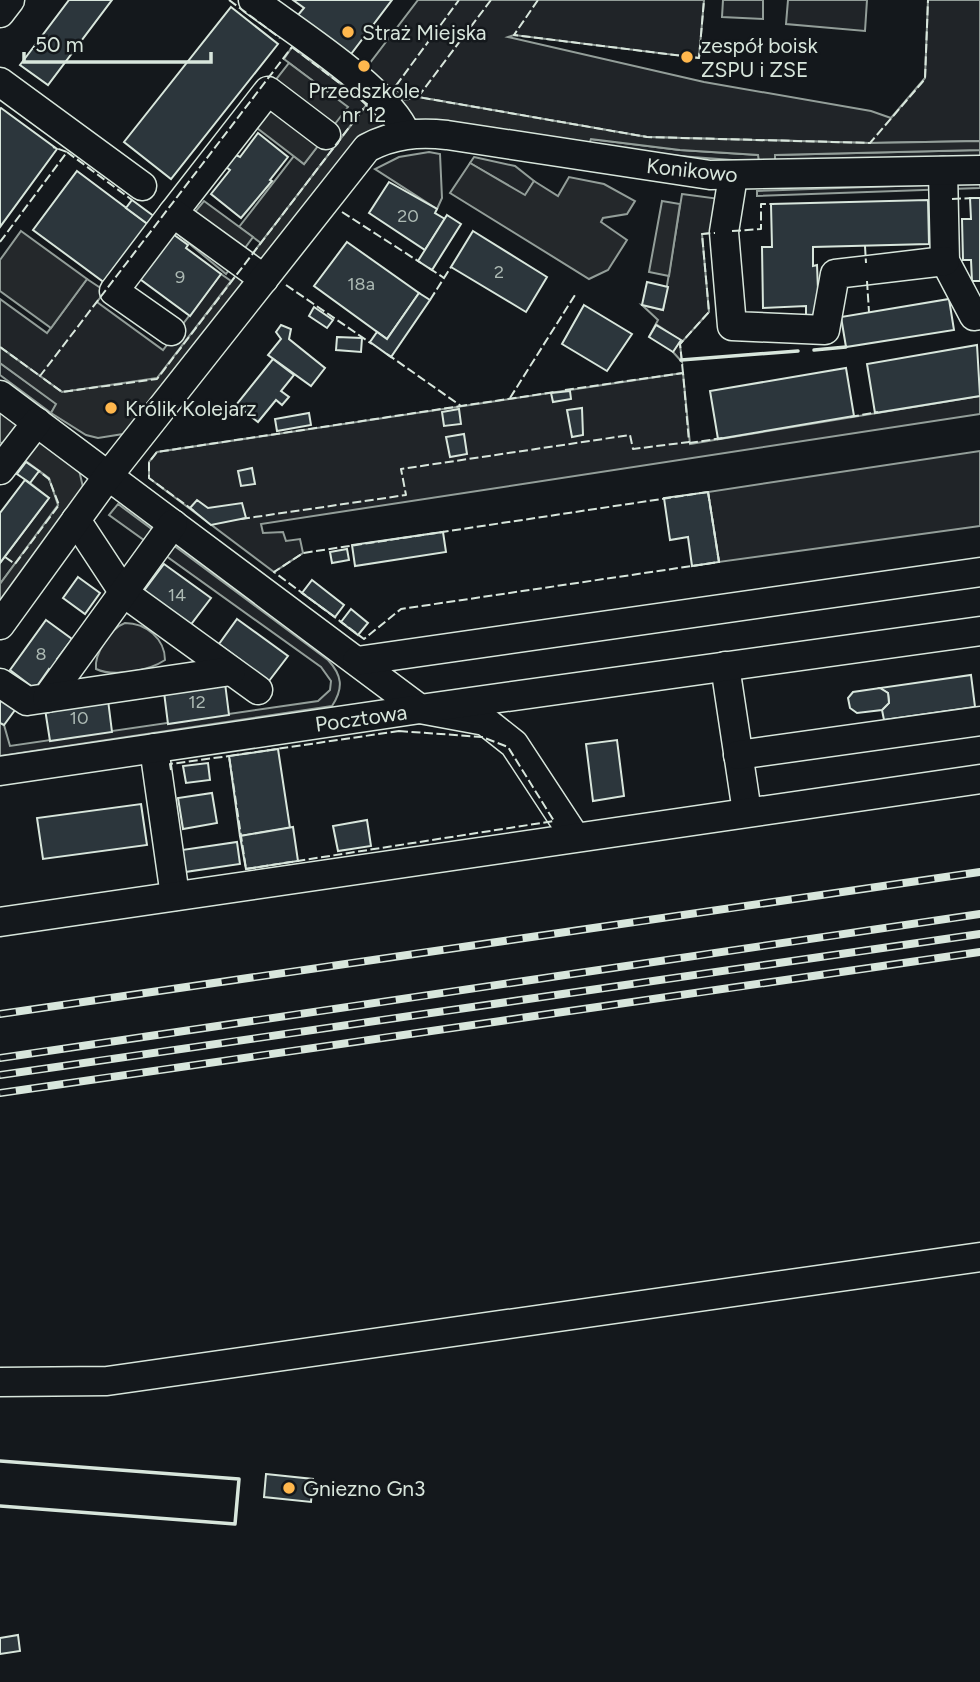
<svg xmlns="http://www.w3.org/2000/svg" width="980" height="1682" font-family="Figtree,sans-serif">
<rect width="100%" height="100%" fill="#14181c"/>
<!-- green -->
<g fill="#202428" stroke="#939e99" stroke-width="2">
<polygon points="418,0 704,0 699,58 514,35 508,37 704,82 871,111 891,118 925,78 928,0 980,0 980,141 870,143 647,137 418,97 357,80"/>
<polygon points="723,0 763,0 763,19 722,17"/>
<polygon points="788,0 867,0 865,31 786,24"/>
<polygon points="292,47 367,104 261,243 239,227 294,156 304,164 347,107 284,59"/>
<polygon points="590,139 680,150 759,155 759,162 679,156 589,144"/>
<polygon points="980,150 980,157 775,162 774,155"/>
<polygon points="429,152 440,154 442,198 437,209 375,169 399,157"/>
<polygon points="474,157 515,166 534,181 525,196 470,163"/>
<polygon points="980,183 980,188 757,196 757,191"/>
<polygon points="682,194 720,199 718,232 702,234 709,312 680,344 682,362 673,352 680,340 657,325 649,337 658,320 642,305 663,310"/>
<polygon points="221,274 231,281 157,379 62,392 0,347 0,299 47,333 87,279 105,291 97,302 163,350"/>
<polygon points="0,363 57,404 51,413 0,375"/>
<polygon points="683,373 690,444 980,396 980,414 261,524 263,533 283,532 286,541 300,539 303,553 274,572 149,478 149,462 157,452"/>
<polygon points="980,451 980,526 719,562 708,492"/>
<polygon points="39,471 49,479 59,505 0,584 0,563 49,498 30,483"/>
<path d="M118 504 328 660C342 675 344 688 332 706L0 756V723L4 725 10 746 318 701 330 690 331 681 321 667 109 515Z"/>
<path d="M125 623C146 623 165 639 165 660 149 671 113 677 96 669 94 654 111 628 125 623Z"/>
</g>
<!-- parking -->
<g fill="#24282b" stroke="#939e99" stroke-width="2">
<polygon points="289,63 348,107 304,164 245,119"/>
<polygon points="382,85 405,100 418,97 647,137 870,143 980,141 980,150 775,155 775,162 759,162 758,155 680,150 591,139 589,144 403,125 123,434 98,438 86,435 51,413 56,404 0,363 0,347 62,392 157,378"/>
<polygon points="470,163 525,195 534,181 558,196 569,177 604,184 635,201 627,214 603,218 601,222 627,240 608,270 589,279 450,193"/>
<polygon points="204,201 253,237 226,274 169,227 195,212"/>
<polygon points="662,201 680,204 669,276 649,272"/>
<polygon points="21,231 87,279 51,328 0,291 0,260"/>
<polygon points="0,409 79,470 83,487 0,603 0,584 58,505 49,478 0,442"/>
</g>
<!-- building -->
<g fill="#2c363c" stroke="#d8e6dc" stroke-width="2">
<polygon points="69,0 112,0 48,85 20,65"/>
<polygon points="293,0 392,0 345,62 298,15 304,8"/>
<polygon points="231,7 278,44 171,179 124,142"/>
<polygon points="1,108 57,149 0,227 0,109"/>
<polygon points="258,133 288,157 270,180 272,181 241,218 211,194 230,170 226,167 236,155 240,157"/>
<polygon points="77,171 153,228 109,286 33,230"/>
<polygon points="389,182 437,209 435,213 445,219 425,250 369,213"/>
<polygon points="970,198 980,198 980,281 972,281 971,260 963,260 962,219 971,219"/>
<polygon points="132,200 159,220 153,228 126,208"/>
<polygon points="928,200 929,244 813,247 813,266 817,265 819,315 806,315 806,306 763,308 762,247 772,247 771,204"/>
<polygon points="447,215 461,224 432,270 418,261"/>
<polygon points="166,229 188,245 186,248 221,274 190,316 133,274"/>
<polygon points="473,231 547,277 526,312 451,267"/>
<polygon points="347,242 419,293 387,339 314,286"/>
<polygon points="647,282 668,287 663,310 642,305"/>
<polygon points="419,293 430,300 391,357 370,342 377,332 387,339"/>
<polygon points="949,299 954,330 846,347 841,317"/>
<polygon points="584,305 632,334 607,371 562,344"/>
<polygon points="314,307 333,320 327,328 309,316"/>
<polygon points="281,325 291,329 289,339 325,368 311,386 268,355 281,339 276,332"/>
<polygon points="656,325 681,340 673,352 649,337"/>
<polygon points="337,337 362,338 361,352 336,350"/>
<polygon points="977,345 980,396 875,413 867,364"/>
<polygon points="273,359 294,375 281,391 289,397 282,405 276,400 258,422 236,405"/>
<polygon points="846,368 854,416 718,439 710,391"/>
<polygon points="570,391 571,399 553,402 551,393"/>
<polygon points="582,408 583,435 572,437 567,410"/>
<polygon points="459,409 461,424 444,426 442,412"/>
<polygon points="309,413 311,425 277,431 275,419"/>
<polygon points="464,434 467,454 450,457 446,437"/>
<polygon points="26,462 39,471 30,483 17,474"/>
<polygon points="252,468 255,484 241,486 238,471"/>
<polygon points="25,480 49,498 0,563 0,513"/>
<polygon points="708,492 719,562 692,566 688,537 670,540 664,498"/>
<polygon points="197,500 208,508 242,503 246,518 211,525 190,508"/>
<polygon points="443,532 446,552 355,566 352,545"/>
<polygon points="347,549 349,560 332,563 330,552"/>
<polygon points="164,564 211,598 189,627 143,592"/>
<polygon points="78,577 100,593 85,614 63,598"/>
<polygon points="312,580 344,605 335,617 302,593"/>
<polygon points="351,609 368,623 358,635 341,622"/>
<polygon points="237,619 288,656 269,681 249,667 235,664 238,658 219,644"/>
<polygon points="46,620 72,639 57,659 61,662 54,673 49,669 35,689 10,670"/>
<polygon points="971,675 975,707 884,720 882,710 889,703 888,693 880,688"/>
<polygon points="225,683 229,715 168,724 164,692"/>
<polygon points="880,688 888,693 889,703 882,710 857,713 850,708 848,698 853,692"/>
<polygon points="0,699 15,710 4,725 0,723"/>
<polygon points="108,700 112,732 50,741 45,709"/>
<polygon points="617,740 624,796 593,801 586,744"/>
<polygon points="278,749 290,828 240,836 229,756"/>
<polygon points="208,763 210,780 186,783 183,766"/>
<polygon points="212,793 217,823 183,829 178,798"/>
<polygon points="141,804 147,845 43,859 37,818"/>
<polygon points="367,820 371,846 338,851 333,826"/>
<polygon points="293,827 298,861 246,869 240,836"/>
<polygon points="237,842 240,864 185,872 182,850"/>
<polygon points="266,1474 313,1479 311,1502 264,1497"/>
<polygon points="18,1635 20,1651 0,1654 0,1638"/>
</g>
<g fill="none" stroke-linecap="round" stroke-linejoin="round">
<!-- minor casing -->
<g stroke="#d8e6dc" stroke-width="31">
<g id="minor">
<path d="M253 0C293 30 389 90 406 134"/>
<polyline points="0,13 10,0"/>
<polyline points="0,82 142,186"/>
<polyline points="943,171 945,261 974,316 980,315"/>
<polyline points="733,176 724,232 732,326 825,330 835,274 945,261"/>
<polyline points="173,213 268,91 326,135"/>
<polyline points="171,331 114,291 173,213 264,279"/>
<polyline points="0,395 420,709 485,721 514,744 575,837"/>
<polyline points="0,470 37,422"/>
<polyline points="76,520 124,593 258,690"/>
<path d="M0 625 108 476 367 148C393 134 418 132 447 135L710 175 980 170"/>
<polyline points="357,661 980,572"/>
<polyline points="725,666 747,812"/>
<polyline points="0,683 27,701 47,698 173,524"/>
<polyline points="47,698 231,671"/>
<polyline points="154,748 175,896"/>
<polyline points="738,755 980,721"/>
<polyline points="0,771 420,709 980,631"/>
<polyline points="0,922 980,779"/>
<polyline points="0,1382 107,1381 980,1257"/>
</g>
</g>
<!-- minor -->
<use href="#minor" stroke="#14181c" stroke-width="28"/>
<!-- rail casing -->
<g stroke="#d8e6dc" stroke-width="8">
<g id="rail">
<polyline points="0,1014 980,872"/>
<polyline points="0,1058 980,914"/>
<polyline points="0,1075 980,934"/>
<polyline points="0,1093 980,952"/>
</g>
</g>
<!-- rail -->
<use href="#rail" stroke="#14181c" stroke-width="5" stroke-dasharray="16" stroke-linecap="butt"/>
<!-- fence -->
<g stroke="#d8e6dc" stroke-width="2" stroke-dasharray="9 3.5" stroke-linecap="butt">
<polyline points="229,0 280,38"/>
<polyline points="491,0 418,97 647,137 870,143 925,79 928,0"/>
<polyline points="538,0 514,35 699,58 704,0"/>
<polygon points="292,47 367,104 157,379 62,392 40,376"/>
<polyline points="387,88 392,91 459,0"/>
<polyline points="67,152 132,200"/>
<polyline points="952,199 973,198"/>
<polyline points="342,212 421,263"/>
<polyline points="732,231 761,229 761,204 774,204"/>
<polyline points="0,242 67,152 53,147"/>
<polyline points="865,246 866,263"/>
<polyline points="429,268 444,278"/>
<polyline points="867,281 869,312"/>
<polyline points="286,285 372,344"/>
<polyline points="430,300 451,267"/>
<polyline points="0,347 40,376"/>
<polyline points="387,354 461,406 555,392"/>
<polyline points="683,373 680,344 709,312 702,234 715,233"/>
<polyline points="510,398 575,295"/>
<polyline points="850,417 878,412"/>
<polyline points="689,443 723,438"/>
<polygon points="708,492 719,562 401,609 364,639 274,572 303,553"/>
<polyline points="194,511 149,478 149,462 157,452 461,406"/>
<polyline points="241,519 406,495 401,469 630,435 633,449 689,442 683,373 565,390"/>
<polyline points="5,557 15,564 59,505 49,479 39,471"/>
<polygon points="399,731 482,737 508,747 554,821 246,869 229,756"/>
<polyline points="171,770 170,764 229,756"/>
</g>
<!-- wall -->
<g stroke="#d8e6dc" stroke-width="3.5">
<polyline points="814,350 846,347"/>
<polyline points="681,360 798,351"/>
<polyline points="0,1461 239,1479 235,1524 0,1506"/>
</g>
</g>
<!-- markers -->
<g fill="#ffb74d" stroke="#14181c" stroke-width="2.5">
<circle cx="348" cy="32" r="7"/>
<circle cx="687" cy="57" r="7"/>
<circle cx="364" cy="66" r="7"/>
<circle cx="111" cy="408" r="7"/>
<circle cx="289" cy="1488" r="7"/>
</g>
<g text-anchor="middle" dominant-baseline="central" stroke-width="5" stroke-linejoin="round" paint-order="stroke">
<!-- number labels -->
<g font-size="18" fill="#adbab4">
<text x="408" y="216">20</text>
<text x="499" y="272">2</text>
<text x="180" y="277">9</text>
<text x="361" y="284">18a</text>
<text x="177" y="595">14</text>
<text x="41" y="654">8</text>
<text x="197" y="702">12</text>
<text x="79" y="718">10</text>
</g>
<!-- poi labels -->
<g font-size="21" fill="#d8e6dc" stroke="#14181c" text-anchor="start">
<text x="362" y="32">Straż Miejska</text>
<text x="701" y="45">zespół boisk<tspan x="701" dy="24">ZSPU i ZSE</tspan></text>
<text x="364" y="90" text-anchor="middle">Przedszkole<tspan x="364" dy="24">nr 12</tspan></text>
<text x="125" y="408">Królik Kolejarz</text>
<text x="303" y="1488">Gniezno Gn3</text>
</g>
<!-- street labels -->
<g font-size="21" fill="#d8e6dc" stroke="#14181c">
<text transform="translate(692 170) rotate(6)">Konikowo</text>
<text transform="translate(361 718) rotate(-8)">Pocztowa</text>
</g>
</g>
<!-- scale -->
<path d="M24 52v10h187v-10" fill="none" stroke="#d8e6dc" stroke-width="3.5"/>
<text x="35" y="52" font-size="21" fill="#d8e6dc" stroke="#14181c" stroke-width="5" paint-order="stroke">50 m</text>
</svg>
